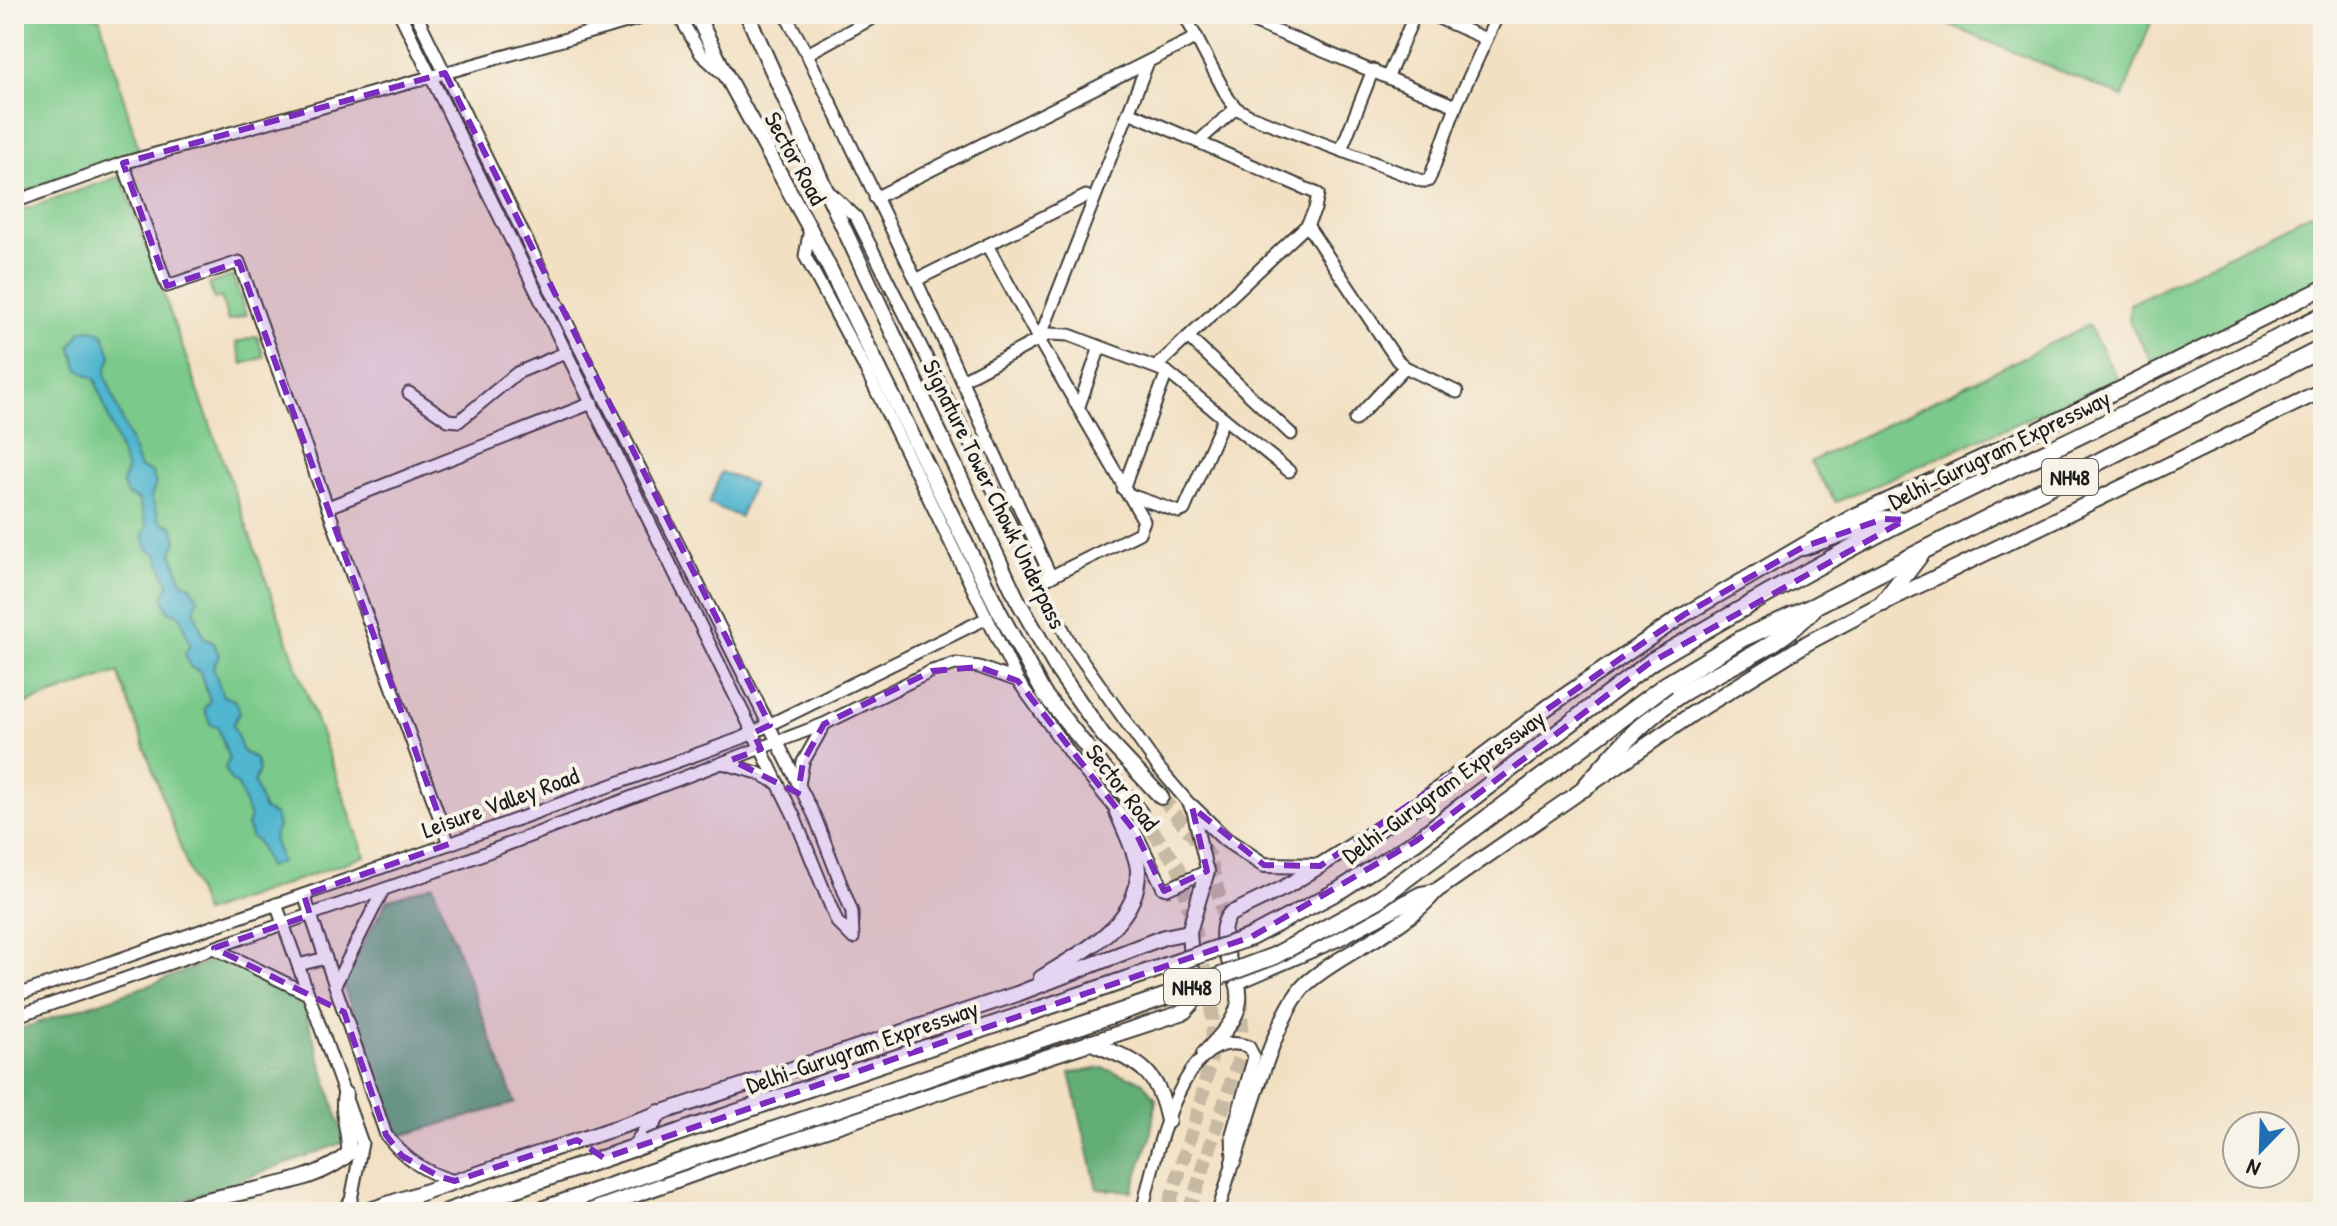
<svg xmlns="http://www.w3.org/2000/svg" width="2337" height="1226" font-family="'Patrick Hand',sans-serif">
<rect width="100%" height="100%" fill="#f7f3e8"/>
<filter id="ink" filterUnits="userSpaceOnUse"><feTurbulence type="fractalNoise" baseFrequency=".0125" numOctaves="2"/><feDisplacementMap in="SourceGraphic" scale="16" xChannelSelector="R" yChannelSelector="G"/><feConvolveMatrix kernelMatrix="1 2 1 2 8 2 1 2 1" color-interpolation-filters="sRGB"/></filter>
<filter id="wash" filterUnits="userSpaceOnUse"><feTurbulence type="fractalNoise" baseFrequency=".006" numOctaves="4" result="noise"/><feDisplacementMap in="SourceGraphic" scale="32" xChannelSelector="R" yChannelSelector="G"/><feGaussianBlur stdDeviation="1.8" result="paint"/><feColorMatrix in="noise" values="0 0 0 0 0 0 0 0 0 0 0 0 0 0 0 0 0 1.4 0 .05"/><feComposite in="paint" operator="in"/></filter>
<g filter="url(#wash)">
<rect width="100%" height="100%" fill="#f2e0c3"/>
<!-- green -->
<g fill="#7bca8b" stroke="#4c7354" stroke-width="2">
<polygon points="14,14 89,14 100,19 139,150 14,195"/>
<polygon points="1922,14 2154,14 2123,97"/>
<polygon points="121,176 365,856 204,913 118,672 14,708 14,213"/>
<polygon points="2323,207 2323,279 2155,367 2129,321 2130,304"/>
<polygon points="233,276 246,315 228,321 221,297 214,299 209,284"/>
<polygon points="2088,325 2118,379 1836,502 1810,462"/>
<polygon points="257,336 264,357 243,364 236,343"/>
</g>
<!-- forest -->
<g fill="#64ae77" stroke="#40654a" stroke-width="2">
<polygon points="433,885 515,1103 399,1136 342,983 387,900"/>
<polygon points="216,959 302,1000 345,1142 152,1212 14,1212 14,1031 155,983"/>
<polygon points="1103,1068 1142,1081 1156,1099 1150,1138 1132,1191 1097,1189 1070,1073"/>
</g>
<!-- water -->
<g fill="#51b6d0" stroke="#366976" stroke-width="2">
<polygon points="92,329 103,334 111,355 105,374 140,468 152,472 156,484 151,497 160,521 173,527 177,539 172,553 182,582 191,586 198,599 194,609 204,638 214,643 219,656 213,667 223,696 236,701 240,712 233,724 243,752 255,758 259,770 254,782 264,810 275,815 278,827 273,838 281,862 268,867 258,842 252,838 247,826 250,818 238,785 231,781 225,768 229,760 218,727 211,725 204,709 210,701 200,672 190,667 185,653 190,645 180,615 168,611 163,595 169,586 157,554 147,549 143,535 147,526 138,499 127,495 122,482 127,471 95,379 79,370 71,347 81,331"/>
<polygon points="721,472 753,484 740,517 709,504"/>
</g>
</g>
<g filter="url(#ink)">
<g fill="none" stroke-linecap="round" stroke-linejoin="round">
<!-- major-tunnel -->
<g stroke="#c7b9a2" stroke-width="14" stroke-dasharray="14 7" stroke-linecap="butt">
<polyline points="1161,797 1209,855 1227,929"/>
<polyline points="1140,813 1179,868 1212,1002 1213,1049 1202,1097 1167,1212"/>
<polyline points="1189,1212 1241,1052 1242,1000"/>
</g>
<!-- minor casing -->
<g stroke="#3c3935" stroke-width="15">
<g id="minor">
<polyline points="400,14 794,816 837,922 853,938"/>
<polyline points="416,14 569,327 815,817 852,912 853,938"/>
<polyline points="678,14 701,54 726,77"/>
<polyline points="785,14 807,54 916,280 1051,577"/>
<polyline points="1184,14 1228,98 1236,108 1250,116 1422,181 1428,181 1431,175 1456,106 1498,14"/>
<polyline points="1234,14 1456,106"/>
<polyline points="1429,14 1486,39"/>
<polyline points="807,54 880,14"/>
<polyline points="1388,76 1415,14"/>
<polyline points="1129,112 1318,194 1315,209 1307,225 1156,367"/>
<polyline points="1198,142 1236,108"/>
<polyline points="1341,150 1373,70"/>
<polyline points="123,163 167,286 239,262 449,844"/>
<polyline points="875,198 1197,37"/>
<polyline points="14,202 123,163 655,14"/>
<polyline points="1307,225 1397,360 1405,367 1457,392"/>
<polyline points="810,229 805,256 866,370 1018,681 1071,755 1136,833 1163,888 1167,889 1207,871 1192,807 1158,767 1070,643 856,217 828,191"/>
<polyline points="987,245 1039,340 1144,521 1139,533 1044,580"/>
<polyline points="916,280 1086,196"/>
<polyline points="1188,337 1291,434"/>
<polyline points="1039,340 1148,62"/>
<polyline points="962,380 1049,334 1069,335 1167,372 1289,471"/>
<polyline points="409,393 448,420 459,421 517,373 567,352"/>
<polyline points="1079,406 1100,347"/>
<polyline points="1355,420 1405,367"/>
<polyline points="1123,489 1167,372"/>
<polyline points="1127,494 1179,512 1184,510 1224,418"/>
<polyline points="328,507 592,403"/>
<polyline points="722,763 758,773 777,783"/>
<polyline points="799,785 803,762 824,725"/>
<path d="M304 895 386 1135C404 1158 426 1174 455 1181"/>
<polyline points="276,904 362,1143 351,1200 343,1212"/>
<polyline points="214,948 308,994"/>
<polyline points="298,965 326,958"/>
<polyline points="335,985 383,890"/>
<polyline points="14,996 449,844 742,738 987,618"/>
<polyline points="14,1017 451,866 824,724 932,671 956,664 979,667 1018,681"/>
<path d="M1142 1212C1153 1167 1181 1020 1249 1047L1254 1057 1232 1134 1233 1162 1218 1212"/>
</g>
</g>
<!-- major casing -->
<g stroke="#3c3935" stroke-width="18">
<g id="major">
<polyline points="696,14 727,77 810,229 999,611 1044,694 1140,813"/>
<polyline points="747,14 825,188 1017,599 1058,671 1103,735 1161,797"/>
<polyline points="1192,807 1225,839 1264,865 1320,866"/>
<path d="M1436 891 1421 894 1339 938 1237 982C1230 962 1214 932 1230 914L1284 888 1414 807 1548 707 1682 616 1854 516 1990 454 2323 288"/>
<path d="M1041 978C1080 953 1139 925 1138 871 1138 856 1123 827 1117 812"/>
<path d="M1089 1042C1137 1062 1157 1066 1168 1121"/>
<path d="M1204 1054C1223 1033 1247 1013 1237 982"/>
<path d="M1233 1162C1248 1119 1276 1011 1307 983 1346 949 1402 932 1436 891L1692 714 1809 642 1883 603 2323 390"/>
<path d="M168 1212C219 1190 311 1190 349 1153 350 1132 341 1115 345 1094"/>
<polyline points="364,1212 1017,994 1164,937 1189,932"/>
<polyline points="587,1212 750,1154 1184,1012 1194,1001 1189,932 1207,871"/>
</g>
</g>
<!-- highway casing -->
<g stroke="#3c3935" stroke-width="20">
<g id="highway">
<polyline points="1803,547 1883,519 1904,520"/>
<polyline points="1883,603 1920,555"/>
<path d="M1652 661C1736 612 1820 563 1907 519 2046 451 2186 386 2323 315"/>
<polyline points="1667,684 1743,638 1816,605 2323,348"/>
<path d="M1584 788C1615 753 1643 718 1682 693 1726 666 1779 648 1813 609"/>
<polyline points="635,1148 659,1113"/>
<polyline points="447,1212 648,1143"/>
<polyline points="536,1212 657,1170"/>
</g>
</g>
<!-- minor -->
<use href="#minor" stroke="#fff" stroke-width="11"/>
<!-- major -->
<use href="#major" stroke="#fff" stroke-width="14"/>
<!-- highway -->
<use href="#highway" stroke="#fff" stroke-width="16"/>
<!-- highway-bridge casing -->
<g stroke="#3c3935" stroke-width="20" stroke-linecap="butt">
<g id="highway-bridge">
<polyline points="648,1143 1251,937 1340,890 1416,841 1652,661"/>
<polyline points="657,1170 1164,997 1274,956 1376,901 1667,684"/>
</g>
</g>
<!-- highway-bridge -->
<use href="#highway-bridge" stroke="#fff" stroke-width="16"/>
</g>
</g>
<!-- marked area -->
<path fill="#7b2cbf" fill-opacity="0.2" stroke="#7b2cbf" stroke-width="6" stroke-dasharray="16 10" stroke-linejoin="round" d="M445 73 770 725 753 733 761 749 731 760 798 793 803 762 824 724 932 671 979 667 1018 681 1136 833 1164 891 1207 871 1192 807 1264 865 1320 866 1685 614 1803 547 1883 519 1905 520 1648 664 1416 841 1251 937 604 1158 577 1140 455 1181 440 1177 402 1156 386 1135 344 1012 214 948 310 915 304 895 449 844 239 262 167 286 123 163Z"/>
<g text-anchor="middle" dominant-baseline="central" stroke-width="8" stroke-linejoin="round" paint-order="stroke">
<!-- shield labels -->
<g fill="#f7f3e8" stroke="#5e5c59" stroke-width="2">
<rect x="2042" y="459" width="56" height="36" rx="6"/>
<rect x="1164" y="969" width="56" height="36" rx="6"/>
</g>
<g font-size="22" font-weight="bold" fill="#1c1c1c">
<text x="2070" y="477">NH48</text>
<text x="1192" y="987">NH48</text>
</g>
<!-- street labels -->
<g font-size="24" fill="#1c1c1c" stroke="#f7f3e8">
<text transform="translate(796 158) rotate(61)">Sector Road</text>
<text transform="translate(1999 449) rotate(-26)">Delhi-Gurugram Expressway</text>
<text transform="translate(995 494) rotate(64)">Signature Tower Chowk Underpass</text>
<text transform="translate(1443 786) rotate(-36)">Delhi-Gurugram Expressway</text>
<text transform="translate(1123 787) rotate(52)">Sector Road</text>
<text transform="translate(500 802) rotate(-20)">Leisure Valley Road</text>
<text transform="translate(862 1046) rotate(-19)">Delhi-Gurugram Expressway</text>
</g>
</g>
<!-- margin -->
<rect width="2337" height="1226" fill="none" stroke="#f7f3e8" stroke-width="48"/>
<!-- north arrow -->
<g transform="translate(2261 1150) rotate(203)"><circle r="38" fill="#f7f3e8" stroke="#9f9d96" stroke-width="2"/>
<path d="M0-6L14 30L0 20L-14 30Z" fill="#1f6fb2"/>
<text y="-12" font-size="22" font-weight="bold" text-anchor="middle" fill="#1c1c1c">N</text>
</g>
</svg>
